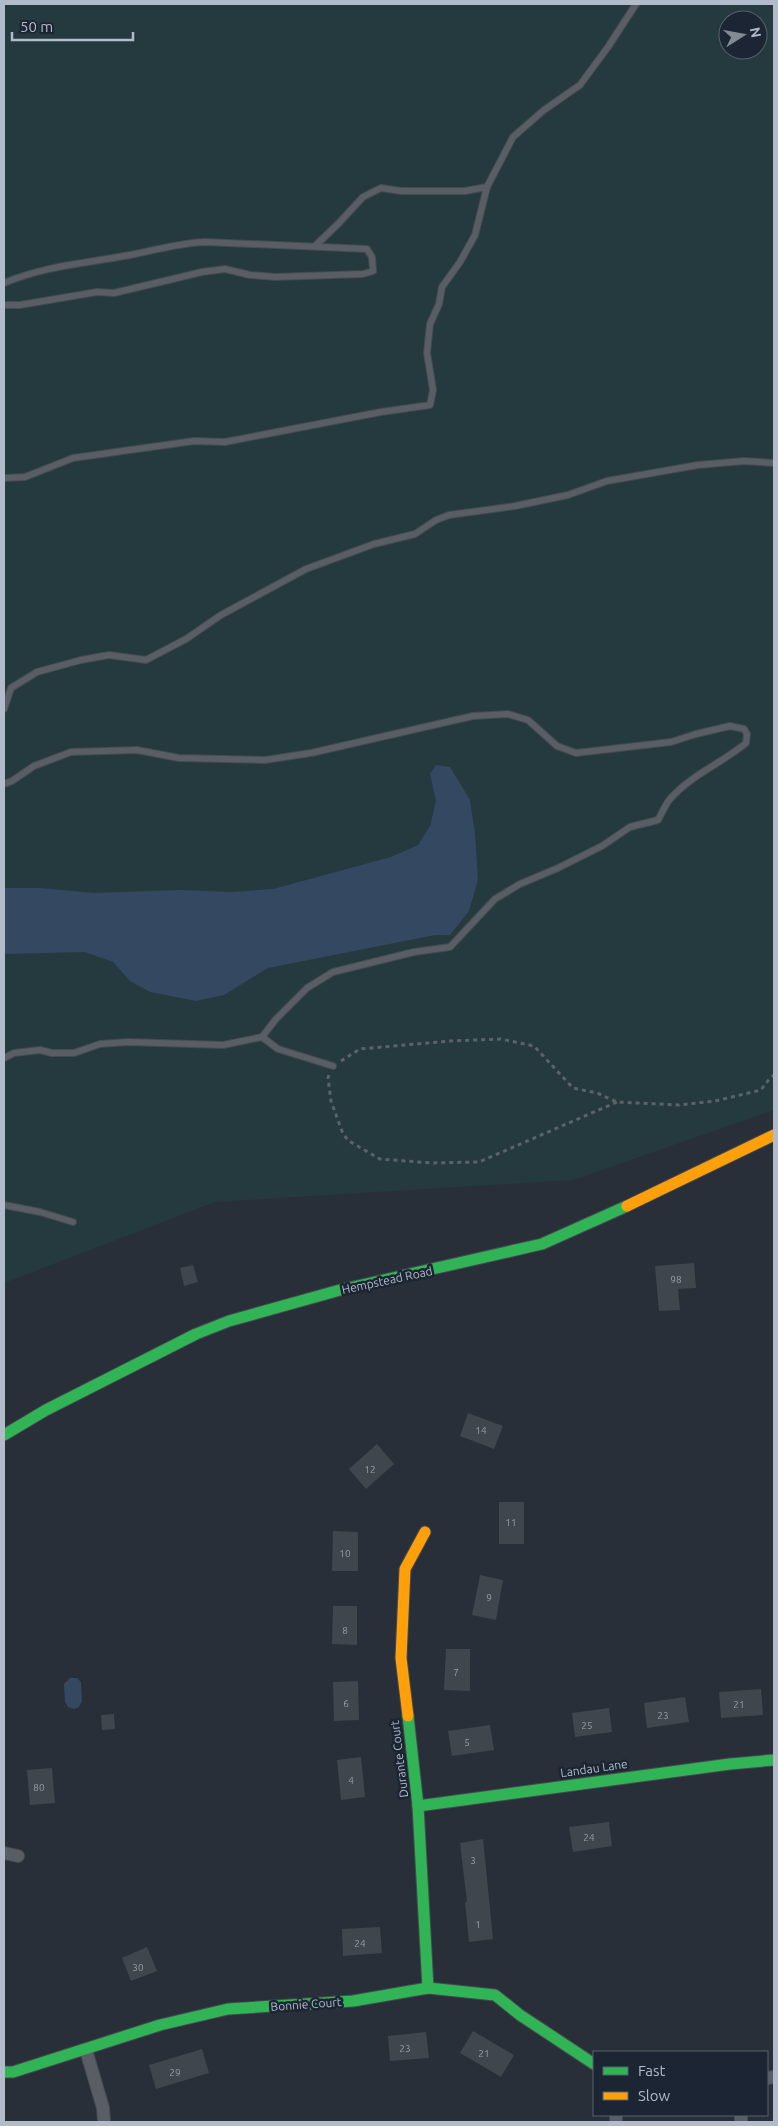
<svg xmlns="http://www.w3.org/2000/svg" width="778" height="2126" font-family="Ubuntu,sans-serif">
<rect width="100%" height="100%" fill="#282f38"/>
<!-- green -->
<path fill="#253a3e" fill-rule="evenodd" d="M4 4H774V1110L573 1180 215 1202 4 1283ZM728 20H758V50H728Z"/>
<!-- water -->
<g fill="#344862">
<polygon points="436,765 450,767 470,800 475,834 478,879 469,911 450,935 435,935 268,968 224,995 196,1001 150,992 130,981 113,962 85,952 4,954 4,888 41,888 93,893 180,890 231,892 273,889 391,857 418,845 430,826 436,801 430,774"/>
<polygon points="70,1678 77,1678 81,1682 82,1701 79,1707 74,1709 68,1707 65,1702 64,1684"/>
</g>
<!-- building -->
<g fill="#40464e">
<polygon points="694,1263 696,1288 678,1289 680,1310 659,1311 655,1266"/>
<polygon points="193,1265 198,1282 184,1286 180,1268"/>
<polygon points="468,1413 503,1426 494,1449 460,1436"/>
<polygon points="377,1444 394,1464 366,1489 349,1469"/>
<rect x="499" y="1502" width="25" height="42"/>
<polygon points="333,1531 358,1532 358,1571 332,1571"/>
<polygon points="480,1575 503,1580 496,1620 472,1615"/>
<polygon points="333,1606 357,1606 357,1645 332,1644"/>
<polygon points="446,1649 470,1649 470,1691 444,1690"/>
<polygon points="358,1681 359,1720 334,1721 333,1682"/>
<polygon points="761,1689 763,1715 721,1718 719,1692"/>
<polygon points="685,1697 689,1722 647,1728 644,1703"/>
<polygon points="609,1708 612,1732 575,1737 572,1713"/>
<polygon points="114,1714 115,1729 102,1730 101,1715"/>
<polygon points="490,1725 494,1750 452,1756 448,1731"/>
<polygon points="361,1757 365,1797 341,1800 337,1760"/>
<polygon points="52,1768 55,1803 30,1805 27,1770"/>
<polygon points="609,1822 612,1846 573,1852 569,1827"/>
<polygon points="483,1839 493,1939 469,1942 465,1902 467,1902 460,1843"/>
<polygon points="380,1927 382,1953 343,1956 342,1929"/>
<polygon points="147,1947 157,1971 131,1981 122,1958"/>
<polygon points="473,2031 514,2055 501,2077 460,2053"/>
<polygon points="426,2032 429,2058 390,2061 388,2036"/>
<polygon points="202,2049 209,2073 156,2089 149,2065"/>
</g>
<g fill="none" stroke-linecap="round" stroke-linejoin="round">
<!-- lane casing -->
<g stroke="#454a51" stroke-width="8">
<g id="lane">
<polyline points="315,246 338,224 363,197 381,188 401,191 465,191 487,187 513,137 544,110 580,85 608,47 636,4"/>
<path d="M4 283C44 266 87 263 130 255 156 250 179 243 205 242L367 249 372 257 373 271 363 274 275 277 250 275 225 269 202 272 114 293 97 292 20 305H4"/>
<polyline points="4,478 25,477 73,458 194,441 225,442 381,412 430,405 433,390 427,353 430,324 439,304 442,287 460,262 475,235 487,187"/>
<polyline points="4,709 11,688 37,672 81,660 109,655 146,660 186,639 221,615 306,569 374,544 415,534 436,520 449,515 515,506 568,495 607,481 698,465 744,461 774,463"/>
<path d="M4 784 12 781 34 766 71 752 137 750 179 758 265 760 311 753 473 716 508 714 528 720 557 746 576 753 671 742 696 734 730 726 744 729 747 734 746 743C722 763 691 775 670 799 665 805 662 813 658 820L630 827 602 846 558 868 520 884 495 899 450 947 414 952 333 972 307 988 276 1019 262 1037 223 1045 128 1042 100 1044 74 1053H52L40 1050 14 1053 4 1058"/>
<polyline points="262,1037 278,1049 333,1066"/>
<polyline points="4,1205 40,1212 73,1222"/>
</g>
</g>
<!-- street casing -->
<g stroke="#454a51" stroke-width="14">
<g id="street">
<polyline points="4,1853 18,1856"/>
<polyline points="86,2050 103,2108 104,2122"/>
<polyline points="767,2078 774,2077"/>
<polyline points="616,2115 616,2122"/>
<polyline points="741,2115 741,2122"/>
</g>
</g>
<!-- fast casing -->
<g stroke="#454a51" stroke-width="13">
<g id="fast">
<polyline points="4,1435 46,1410 196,1334 229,1321 340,1290 542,1244 627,1206"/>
<polyline points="408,1716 418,1806 428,1988"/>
<polyline points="418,1806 730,1764 774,1760"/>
<polyline points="4,2072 13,2072 160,2025 228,2009 353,2001 428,1988 495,1995 520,2015 594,2064"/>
</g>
</g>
<!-- slow casing -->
<g stroke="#454a51" stroke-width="13">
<g id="slow">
<polyline points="627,1206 774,1135"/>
<polyline points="408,1716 401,1658 405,1569 425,1532"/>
</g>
</g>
<!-- path -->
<g stroke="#5c6269" stroke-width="3" stroke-dasharray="4 4" stroke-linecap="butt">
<polyline points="341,1061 360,1049 450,1041 501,1039 534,1046 573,1088 597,1093 617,1102 679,1105 715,1101 761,1090 770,1078 774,1075"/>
<polyline points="329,1075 328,1078 331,1101 343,1134 349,1141 380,1159 431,1163 479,1162 617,1102"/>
</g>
<!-- lane -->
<use href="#lane" stroke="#595d65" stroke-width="6"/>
<!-- street -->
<use href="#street" stroke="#595d65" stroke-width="12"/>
<!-- fast -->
<use href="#fast" stroke="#30b455" stroke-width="11"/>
<!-- slow -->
<use href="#slow" stroke="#ff9f0a" stroke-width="11"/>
</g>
<g text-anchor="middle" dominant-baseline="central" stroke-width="5" stroke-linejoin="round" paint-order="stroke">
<!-- number labels -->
<g font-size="10" fill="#969eaa">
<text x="676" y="1279">98</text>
<text x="481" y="1430">14</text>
<text x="370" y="1469">12</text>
<text x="511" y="1522">11</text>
<text x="345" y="1553">10</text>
<text x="489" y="1597">9</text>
<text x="345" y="1630">8</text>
<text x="456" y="1672">7</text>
<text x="346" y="1703">6</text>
<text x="739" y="1704">21</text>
<text x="663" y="1715">23</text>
<text x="587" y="1725">25</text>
<text x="467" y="1742">5</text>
<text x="351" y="1780">4</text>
<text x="39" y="1787">80</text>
<text x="589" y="1837">24</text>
<text x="473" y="1860">3</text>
<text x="478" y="1924">1</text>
<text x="360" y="1943">24</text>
<text x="138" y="1967">30</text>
<text x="405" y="2048">23</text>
<text x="484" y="2053">21</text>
<text x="175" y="2072">29</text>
</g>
<!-- street labels -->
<g font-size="12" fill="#b2bbc9" stroke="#1c2533">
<text transform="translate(387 1280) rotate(-12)">Hempstead Road</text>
<text transform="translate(399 1759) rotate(-97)">Durante Court</text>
<text transform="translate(594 1768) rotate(-8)">Landau Lane</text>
<text transform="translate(306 2004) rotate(-4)">Bonnie Court</text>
</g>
</g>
<!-- border -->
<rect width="778" height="2126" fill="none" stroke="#b2bbc9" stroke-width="10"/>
<!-- legend -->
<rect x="593" y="2051" width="175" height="65" fill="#1c2533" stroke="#58616f"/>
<rect x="603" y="2067" width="25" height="8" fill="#30b455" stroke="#58616f"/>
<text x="638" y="2076" font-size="15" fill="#b2bbc9">Fast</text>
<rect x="603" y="2092" width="25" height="8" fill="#ff9f0a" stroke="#58616f"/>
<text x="638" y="2101" font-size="15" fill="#b2bbc9">Slow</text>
<!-- north arrow -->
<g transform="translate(743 35) rotate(79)"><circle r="24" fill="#1c2533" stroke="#58616f"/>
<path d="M0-4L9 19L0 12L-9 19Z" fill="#828a96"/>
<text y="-8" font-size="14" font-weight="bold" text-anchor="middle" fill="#b2bbc9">N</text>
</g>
<!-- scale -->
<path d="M12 32v8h121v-8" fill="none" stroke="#b2bbc9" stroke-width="2.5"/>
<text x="20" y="32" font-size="15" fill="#b2bbc9" stroke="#1c2533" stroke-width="4" paint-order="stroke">50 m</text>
</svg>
